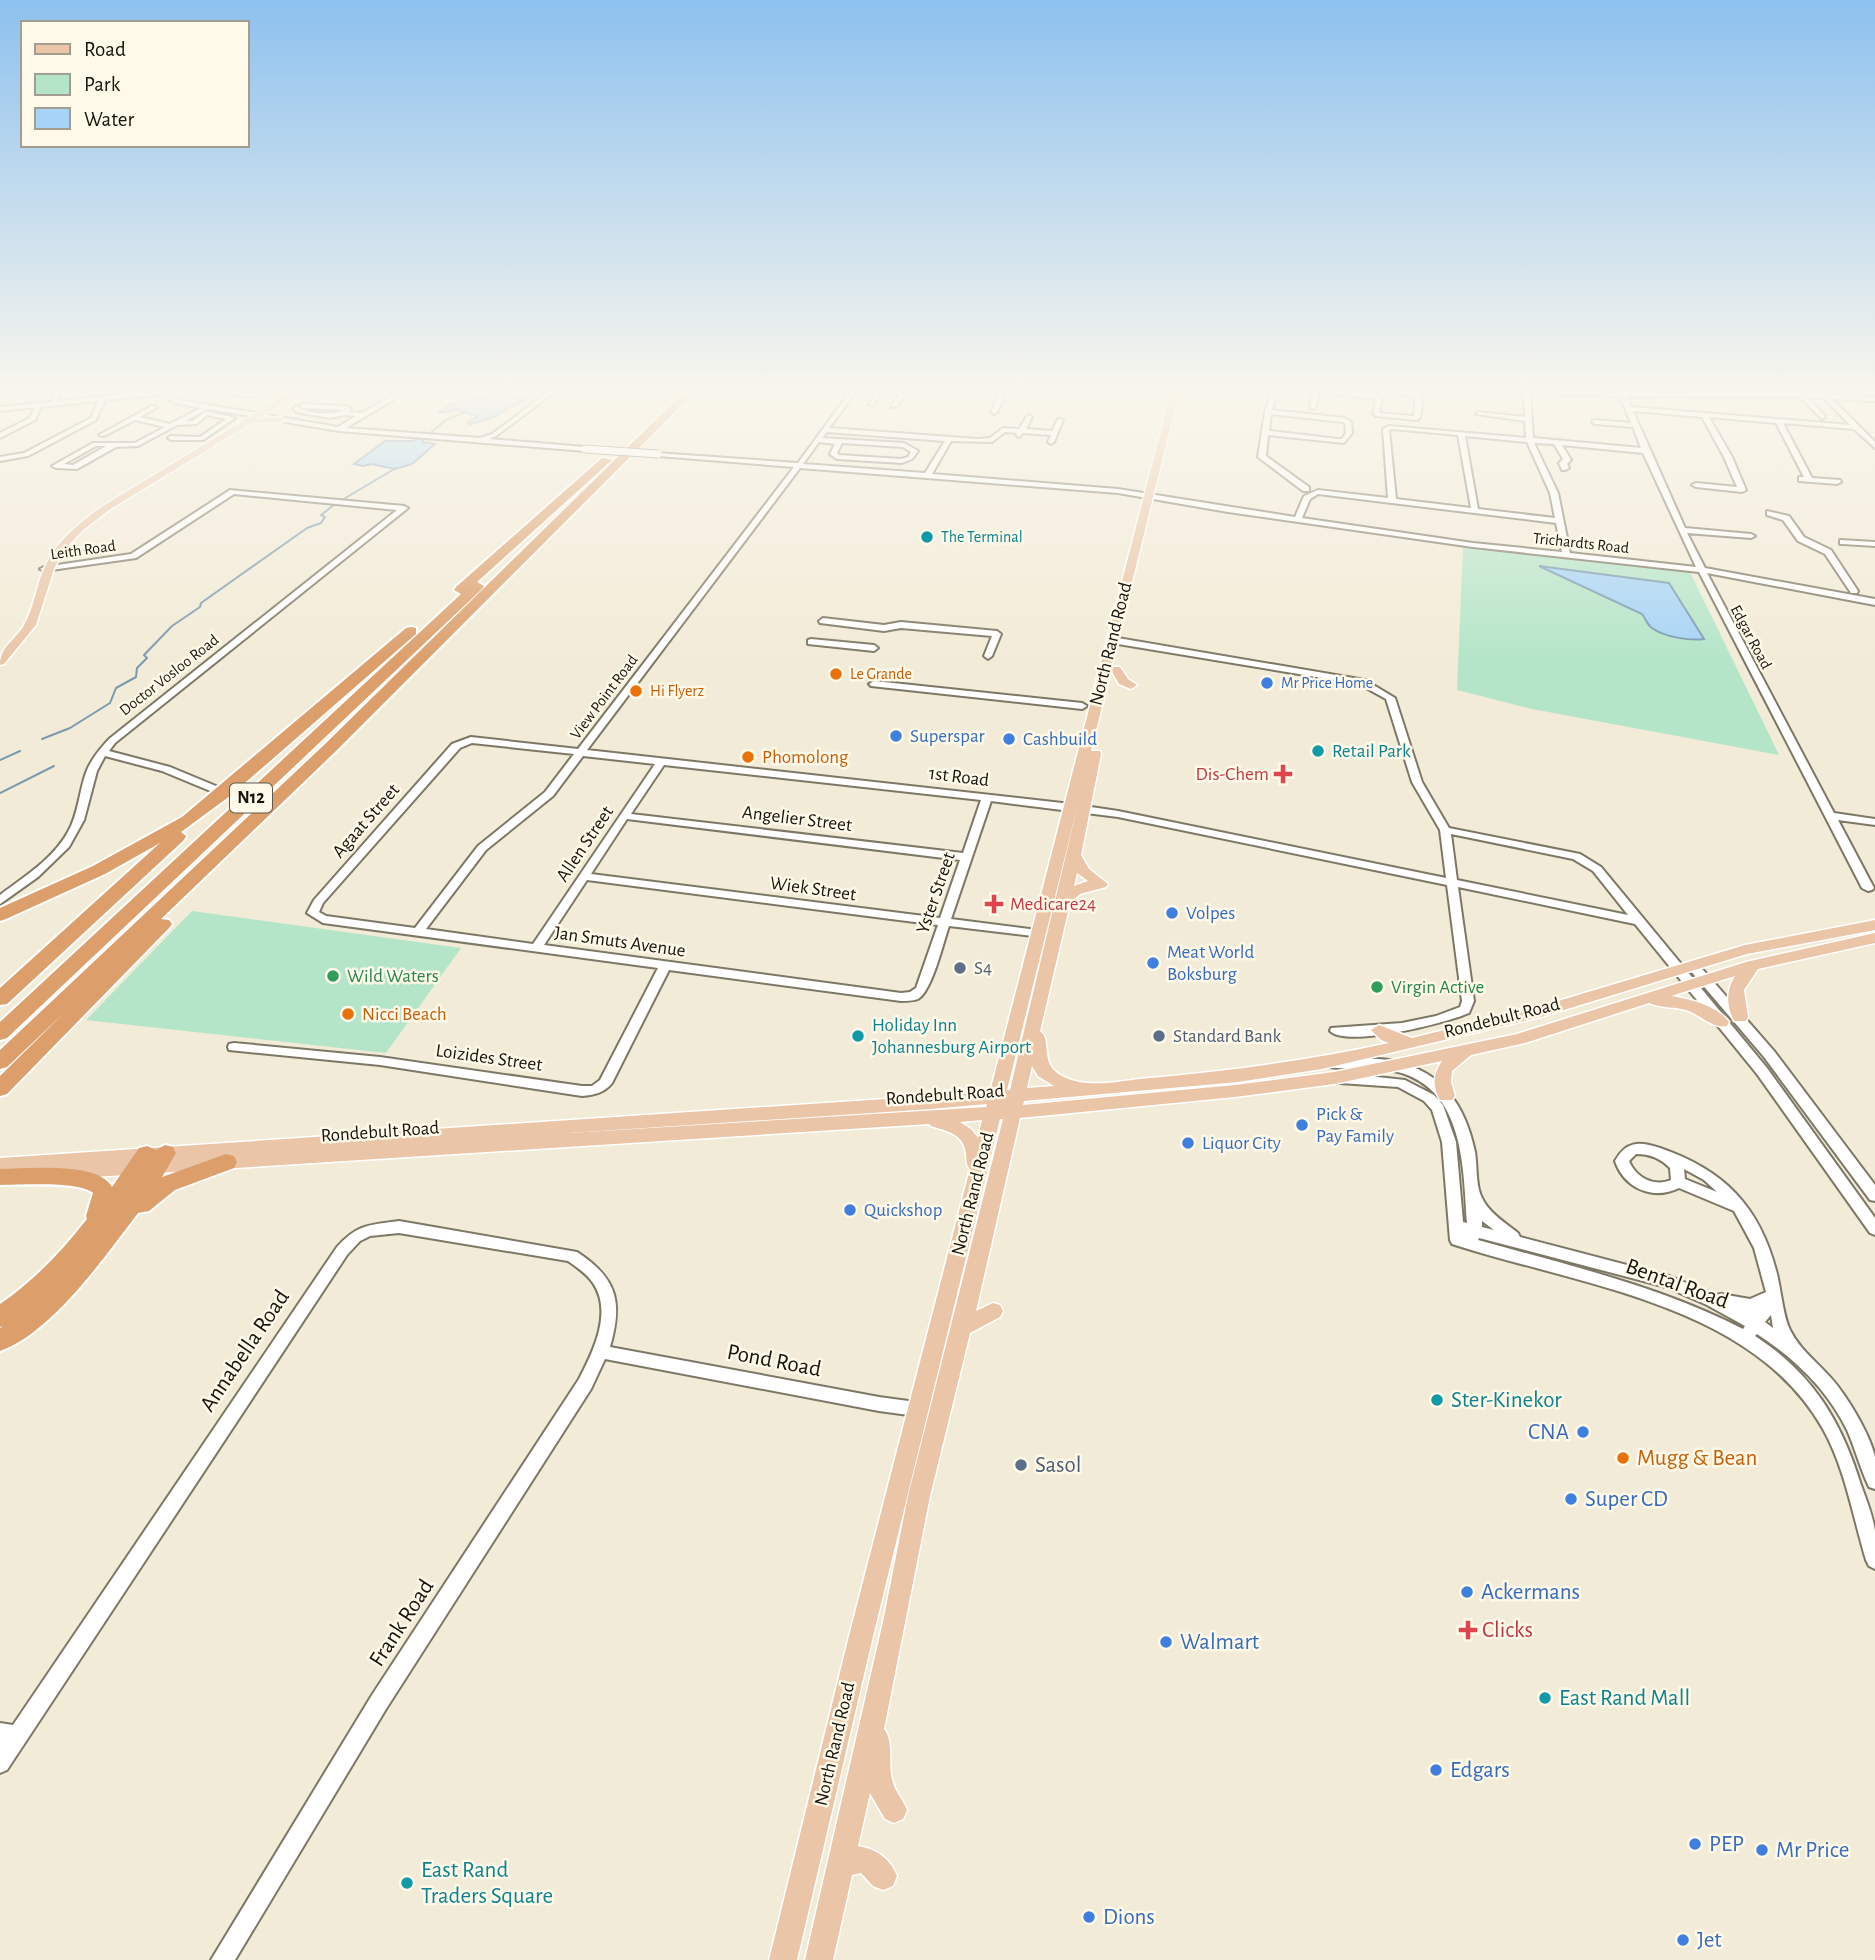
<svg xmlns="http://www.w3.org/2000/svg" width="1875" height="1960" font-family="'Alegreya Sans',sans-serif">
<rect width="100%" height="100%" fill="#f2ebd7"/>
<!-- green -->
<g fill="#b4e5c9">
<polygon points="1463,547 1690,572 1779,755 1532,709 1457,690"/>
<polygon points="192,911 461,948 386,1053 86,1020"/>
</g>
<!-- water -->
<g fill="#a6d4f7" stroke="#7b9ab1" stroke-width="2">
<path d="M493 394 525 397 524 401C504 409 491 422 469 424L468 422 478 416 457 410 438 413 452 404Z"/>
<polygon points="418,438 424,439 422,442 435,444 412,464 395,469 371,464 363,466 354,464 385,441 413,441"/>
<path d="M1539 566 1669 583 1704 639C1690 641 1664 637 1652 628 1647 625 1646 619 1642 614Z"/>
</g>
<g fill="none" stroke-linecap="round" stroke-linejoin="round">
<!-- stream -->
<g stroke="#7b9ab1" stroke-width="2">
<polyline points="495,396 506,388"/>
<polyline points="429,434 446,420 467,411"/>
<polyline points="342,500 396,468"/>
<polyline points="42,739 70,728 110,703 116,688 136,677 137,668 147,658 144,655 172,626 200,607 201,603 307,528 321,523 325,517 321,515 335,504"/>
<polyline points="0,760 20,751"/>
<polyline points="0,793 54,766"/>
</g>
<!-- minor casing -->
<g stroke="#7d7765" stroke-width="4">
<g id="minor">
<path d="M21 388 59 391V401L177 388 172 396 179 400 338 427 356 416 345 415 330 418 296 412 293 408 296 406C308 414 331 416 344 410L302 408 299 406 302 404 346 406 351 409 349 412 362 413 405 388H413L346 428 480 438 492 434 553 388H560L496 436 489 439 585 447 588 449 585 451 339 431 208 409 185 421H193L206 411 235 418 203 440H171L168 438 171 436 200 437 226 419 207 415 197 424 177 425 138 446 116 447 77 469 56 468 52 466 93 443H135L165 427 135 420 104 436 99 435 152 406 157 407 140 417 170 424 201 408 175 403 166 397V394L105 400 96 420 28 456 0 461V457L24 453 91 418 98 401 41 407 35 420 0 438V433L30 418 35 407 0 411V407L52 402 54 393ZM96 446H106L73 465 64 464Z"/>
<polygon points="197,388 227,391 231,388 239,388 235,392 263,395 260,397 199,392 196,390"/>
<path d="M853 388H859L829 428 978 439 990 438 1003 428 1019 429 1027 416 1029 415 1032 417 1026 429 1052 431 1058 419 1063 420 1054 442 1051 444 1048 442 1051 435 1023 433 1019 437 1016 435 1017 433 1005 432 992 442 951 441 932 474 1118 489 1295 517 1304 496 1318 490 1388 498 1383 429 1389 426 1526 438 1525 421 1476 414 1479 412 1525 417 1524 394 1459 390 1456 388 1619 392 1617 388H1623L1625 392 1821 394 1823 391 1828 394 1875 397V401L1832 399 1875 442V448L1854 429 1783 423 1812 478 1840 480 1841 482 1837 484 1799 481V477H1804L1776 423 1709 417 1732 457 1746 490 1742 492 1696 487 1692 485 1696 483 1737 487 1724 457 1702 417 1633 411 1685 528 1751 534 1755 536 1751 538 1687 533 1705 568 1875 599V605L1707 573 1834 813 1875 819V825L1838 820 1874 888 1872 890 1868 891 1862 888 1699 572 1473 547 1228 512 1118 493 800 468 587 750 1071 804 1118 811 1446 878 1440 830 1412 782 1386 699 1359 684 1112 643 1108 640 1112 637 1365 680 1395 698 1422 782 1449 828 1580 854 1601 867 1767 1068 1875 1218V1235L1870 1233 1757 1074 1635 924 1458 887 1474 1001 1469 1013C1446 1023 1348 1048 1330 1031L1331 1028 1402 1023 1436 1016 1460 1007 1462 1001 1447 885 1118 817 991 801 951 919 1037 930 1041 931 1043 934 1041 937 949 926C943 943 932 991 918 999 913 1001 906 1001 901 1001L669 970 612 1083C604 1093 594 1095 582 1096L380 1065 229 1050 228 1047 229 1044 234 1043 380 1057 582 1086H592L600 1080 658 968 323 923 307 913 314 900 452 744 471 737 578 749 794 467 658 456 655 454 656 453 798 463ZM1530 394 1620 396 1631 423 1595 420 1592 422 1595 424 1633 427 1641 448 1533 438ZM1627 396 1800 397 1822 419 1825 417 1809 398H1824L1850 425 1631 407ZM1392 429 1458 435 1471 508 1396 499 1389 430ZM827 432 945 441 925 473 803 464 819 442 835 444 830 454 837 459 902 463 912 459 918 451 904 443 822 438ZM1465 436 1527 442 1550 493 1555 518 1478 509ZM842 443 903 447 911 452 908 457 901 459 839 455 837 453ZM1534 443 1554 444 1563 459 1559 463 1562 470H1565L1569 468 1567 464 1571 460 1562 445 1643 453 1696 567 1570 553 1558 493ZM1318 494 1556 523 1562 552 1473 543 1302 518 1310 499ZM472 743 574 754 545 792 478 846 415 928 326 916 319 912 323 903 460 748ZM583 756 655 764 533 944 426 929 486 850 553 796ZM664 765 981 800 963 853 631 814ZM627 819 960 860 940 918 591 874ZM1451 834 1573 859 1593 871 1628 915 1457 880ZM587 880 938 925 916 988 910 992 901 993 544 945Z"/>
<polygon points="879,388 885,388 873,405 869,405"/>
<polygon points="904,388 910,388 896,407 892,407 891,406"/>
<polygon points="924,388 930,388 925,395 921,395"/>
<polygon points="992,388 998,388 1005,396 997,412 994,414 991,412 999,396"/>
<path d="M1273 388H1279L1272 410 1344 418 1351 422 1352 433 1344 443 1268 435 1266 456 1309 487V491H1303L1258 457 1265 412ZM1271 414 1343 422 1345 423 1346 433 1342 439H1338L1269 431Z"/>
<path d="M1299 388H1319L1378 395 1387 389 1418 392 1423 397 1420 418 1417 420 1376 416 1373 414 1376 399 1319 392 1316 407 1313 409 1310 407 1313 391ZM1388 393 1416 396 1414 416 1379 413 1382 398Z"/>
<path d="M230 490 404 506 408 508 115 743 109 751 170 767 228 791V795H220L162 771 105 756 97 771 84 820 69 847 38 877 0 904V895C24 877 53 859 68 832 79 813 79 790 87 770 93 757 100 749 109 739L397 510 234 494 136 558 44 571 40 569 44 567 131 554Z"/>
<polygon points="1767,511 1789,516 1804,537 1831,550 1858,591 1857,593 1851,593 1825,554 1798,541 1783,520 1767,515"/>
<polygon points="1840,540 1875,542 1875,546 1843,544 1840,544"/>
<polygon points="823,618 884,625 901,622 997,631 1001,634 992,656 988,659 984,656 992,636 901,628 884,631 820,623 819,621"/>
<polygon points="811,639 874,645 878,648 874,651 808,644 808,640"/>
<polygon points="874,681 1082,703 1087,706 1082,709 871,686 869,684"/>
<polygon points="1693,962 1697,963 1774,1051 1875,1185 1875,1201 1870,1200 1764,1057 1689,969 1687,966 1689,963"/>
<path d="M1329 1059C1350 1059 1373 1057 1394 1061 1443 1072 1465 1105 1475 1152 1477 1164 1476 1178 1479 1190 1484 1210 1503 1221 1518 1233L1520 1237 1669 1276 1716 1295 1721 1294 1750 1299 1766 1292 1754 1248 1734 1211 1679 1188C1653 1201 1624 1188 1615 1161 1626 1141 1639 1141 1660 1148 1724 1170 1760 1206 1777 1274 1781 1290 1783 1316 1790 1330 1800 1350 1817 1362 1831 1378 1847 1396 1870 1434 1875 1457 1875 1467 1875 1479 1875 1489L1869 1487C1860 1468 1855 1448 1847 1430 1827 1389 1794 1358 1757 1334L1755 1336C1812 1373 1841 1420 1861 1485 1866 1499 1873 1516 1875 1531 1875 1543 1875 1556 1875 1569L1869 1566 1866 1560C1853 1517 1845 1468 1823 1429 1752 1303 1577 1285 1452 1244L1450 1240 1442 1142 1432 1110 1424 1101 1398 1087 1340 1083 1335 1081 1333 1078 1335 1075 1340 1073 1405 1080 1434 1095 1443 1105 1456 1142 1463 1222 1467 1223C1463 1163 1464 1083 1389 1070 1368 1066 1345 1071 1324 1066L1322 1063 1324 1060ZM1636 1154C1650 1154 1660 1158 1670 1168L1671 1180C1654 1187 1636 1178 1629 1161ZM1684 1169 1704 1180 1717 1192 1685 1179ZM1482 1221 1494 1230 1482 1227ZM1479 1238 1666 1287 1707 1305 1745 1326 1743 1329C1660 1286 1567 1265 1478 1240ZM1771 1315 1773 1328 1765 1322Z"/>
<path d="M399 1221 577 1252C617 1278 623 1302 610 1347L879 1397 938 1405 944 1407 946 1412 944 1417 938 1419 879 1411 605 1359 591 1389 386 1709 235 1960H211L372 1695 579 1379C593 1352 613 1312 593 1283 587 1274 578 1268 568 1261L399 1233 370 1236 360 1241 347 1255 7 1770 0 1773V1723L13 1725 337 1247C358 1224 369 1225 399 1221Z"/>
</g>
</g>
<!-- major casing -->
<g stroke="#fff" stroke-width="3">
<g id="major">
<path d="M297 388H307L259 418 280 417 283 418V422L251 423 109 510 83 530 63 551 54 569 36 625 4 664 0 665C0 646 15 641 24 625 34 608 36 586 44 569 56 541 79 523 103 506Z"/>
<path d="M1172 388H1180L1111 667H1120L1128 679 1137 685 1131 689 1119 684 1111 670 1091 751H1100L1101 754 1081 855 1089 869 1108 884 1106 887 1080 894 1070 903 1040 1031C1053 1041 1038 1063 1062 1076 1088 1090 1122 1080 1151 1078 1232 1071 1310 1060 1389 1043L1381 1040 1371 1030 1379 1025 1412 1038 1538 1007 1745 945 1875 920V930L1747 954 1541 1017 1322 1069 1238 1082 1024 1101 1023 1105 1235 1085 1334 1072 1517 1034 1746 962 1875 933V943L1758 969 1744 990 1748 1017 1746 1021H1734C1726 1005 1726 990 1735 976L1671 996C1691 999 1717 1006 1729 1022L1727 1026C1714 1029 1701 1016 1689 1011 1676 1006 1661 1009 1649 1003L1525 1043 1471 1055 1452 1071 1451 1082 1455 1096 1452 1100H1440C1432 1086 1433 1074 1442 1061L1334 1084 1235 1097 1020 1118 976 1311 993 1303 1000 1305 1003 1311 1000 1317 970 1333 930 1496 884 1729C894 1741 888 1763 892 1779 894 1791 903 1799 907 1810L903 1819 894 1823 885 1819 870 1793 858 1846C877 1849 890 1859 897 1876L893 1886 883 1890 873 1886 861 1873 852 1875 833 1960H805L883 1622 908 1496 1003 1119H1000L873 1636 797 1960H769L849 1636 970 1169C965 1163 967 1160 966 1153 963 1133 946 1131 931 1126L929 1124 62 1179 56 1177 53 1172 55 1168 0 1172V1158L990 1092ZM1079 800 1010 1090H1007ZM1077 873 1088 881 1074 886ZM1032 1066 1038 1076 1054 1086 1027 1088ZM987 1104 986 1107 554 1134 931 1109ZM982 1120 978 1138 972 1130 960 1122Z"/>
</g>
</g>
<!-- highway casing -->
<g stroke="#fff" stroke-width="4">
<g id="highway">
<polygon points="688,388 699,388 336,751 161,919 169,920 172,924 169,928 7,1094 0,1096 0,1076 65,1012 7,1067 0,1069 0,1050 324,745"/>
<polygon points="602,458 612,460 477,582 484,586 482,589 7,1038 0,1040 0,1022 461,594 454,590 456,587"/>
<polygon points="411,627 416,628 416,634 230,796 181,832 186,836 184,840 7,1004 0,1005 0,988 160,843 105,874 6,919 0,921 0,908 93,866 182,817 406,628"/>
<path d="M165 1145 173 1147 176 1153 162 1177 226 1154 234 1156 237 1162 234 1168 175 1190 149 1211 138 1213C105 1256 52 1333 0 1351V1328L3 1326 0 1327V1304C34 1281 62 1251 87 1219L86 1216 93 1193C79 1181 21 1185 0 1185V1169C27 1169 98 1161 112 1187L139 1148 147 1146 156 1150Z"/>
</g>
</g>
<!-- minor -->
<use href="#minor" fill="#fff" fill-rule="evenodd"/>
<!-- major -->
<use href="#major" fill="#eac5a7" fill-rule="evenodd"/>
<!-- highway -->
<use href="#highway" fill="#dc9f6c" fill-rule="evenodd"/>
<!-- minor-bridge casing -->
<g stroke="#7d7765" stroke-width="9" stroke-linecap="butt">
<polyline id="minor-bridge" points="585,449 658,454"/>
</g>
<!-- minor-bridge -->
<use href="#minor-bridge" stroke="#fff" stroke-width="7"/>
</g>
<!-- sky -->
<linearGradient id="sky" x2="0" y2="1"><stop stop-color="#8dc1ee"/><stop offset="0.59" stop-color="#f9f6ed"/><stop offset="1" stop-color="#f9f6ed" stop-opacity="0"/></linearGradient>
<rect width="1875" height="662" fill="url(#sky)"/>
<!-- markers -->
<g fill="#0f9aa8" stroke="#fef9e8" stroke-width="2.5">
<circle cx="927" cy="537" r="7"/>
<circle cx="1318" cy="751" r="7"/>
<circle cx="858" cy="1036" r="7"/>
<circle cx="1437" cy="1400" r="7"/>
<circle cx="1545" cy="1698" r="7"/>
<circle cx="407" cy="1883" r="7"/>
</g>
<g fill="#e8710a" stroke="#fef9e8" stroke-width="2.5">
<circle cx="836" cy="674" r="7"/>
<circle cx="636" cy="691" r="7"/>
<circle cx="748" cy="757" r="7"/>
<circle cx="348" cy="1014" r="7"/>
<circle cx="1623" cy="1458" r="7"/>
</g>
<g fill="#3f7fe0" stroke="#fef9e8" stroke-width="2.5">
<circle cx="1267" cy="683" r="7"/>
<circle cx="896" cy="736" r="7"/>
<circle cx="1009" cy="739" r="7"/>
<circle cx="1172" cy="913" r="7"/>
<circle cx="1153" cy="963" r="7"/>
<circle cx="1302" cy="1125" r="7"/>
<circle cx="1188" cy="1143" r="7"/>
<circle cx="850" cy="1210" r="7"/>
<circle cx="1583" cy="1432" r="7"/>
<circle cx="1571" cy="1499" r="7"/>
<circle cx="1467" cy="1592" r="7"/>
<circle cx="1166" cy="1642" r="7"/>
<circle cx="1436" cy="1770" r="7"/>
<circle cx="1695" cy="1844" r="7"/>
<circle cx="1762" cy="1850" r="7"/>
<circle cx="1089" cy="1917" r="7"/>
<circle cx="1683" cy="1940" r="7"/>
</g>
<g fill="#e0444e" stroke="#fef9e8" stroke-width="2.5">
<path d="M1279.5 763.5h7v7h7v7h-7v7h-7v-7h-7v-7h7z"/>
<path d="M990.5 893.5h7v7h7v7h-7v7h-7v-7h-7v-7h7z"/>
<path d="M1464.5 1619.5h7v7h7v7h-7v7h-7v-7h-7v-7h7z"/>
</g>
<g fill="#5c6f8a" stroke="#fef9e8" stroke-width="2.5">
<circle cx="960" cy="968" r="7"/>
<circle cx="1159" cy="1036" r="7"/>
<circle cx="1021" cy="1465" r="7"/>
</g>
<g fill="#2e9e5b" stroke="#fef9e8" stroke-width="2.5">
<circle cx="333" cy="976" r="7"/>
<circle cx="1377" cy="987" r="7"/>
</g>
<g text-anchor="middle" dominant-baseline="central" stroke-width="5" stroke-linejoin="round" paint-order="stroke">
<!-- far-culture labels -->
<g font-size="16" fill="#0d838f" stroke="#fef9e8" text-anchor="start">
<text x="941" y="537">The Terminal</text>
</g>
<!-- far-street labels -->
<g font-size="16" fill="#16140d" stroke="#fef9e8">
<text transform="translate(1581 543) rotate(6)">Trichardts Road</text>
<text transform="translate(83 550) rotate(-8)">Leith Road</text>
<text transform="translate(1751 637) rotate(62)">Edgar Road</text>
<text transform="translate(169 675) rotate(-38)">Doctor Vosloo Road</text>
<text transform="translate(604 697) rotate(-53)">View Point Road</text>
</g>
<!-- far-food labels -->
<g font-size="16" fill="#c56008" stroke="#fef9e8" text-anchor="start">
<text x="850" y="674">Le Grande</text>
<text x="650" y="691">Hi Flyerz</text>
</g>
<!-- far-shop labels -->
<g font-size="16" fill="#366cbe" stroke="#fef9e8" text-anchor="start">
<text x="1281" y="683">Mr Price Home</text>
</g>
<!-- shield labels -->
<rect fill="#fef9e8" stroke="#5c594f" stroke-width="2" x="230" y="783.5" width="42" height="29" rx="5"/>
<g font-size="18" font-weight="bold" fill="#16140d">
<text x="251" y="798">N12</text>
</g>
<!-- street labels -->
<g font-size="19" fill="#16140d" stroke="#fef9e8">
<text transform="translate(1111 644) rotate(-76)">North Rand Road</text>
<text transform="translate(959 777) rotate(7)">1st Road</text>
<text transform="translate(797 819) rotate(7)">Angelier Street</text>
<text transform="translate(366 821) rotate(-49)">Agaat Street</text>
<text transform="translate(585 844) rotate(-56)">Allen Street</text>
<text transform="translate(813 889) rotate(8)">Wiek Street</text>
<text transform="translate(936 893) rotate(-71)">Yster Street</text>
<text transform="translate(620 942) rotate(8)">Jan Smuts Avenue</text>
<text transform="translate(1502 1018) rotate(-14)">Rondebult Road</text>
<text transform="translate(489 1058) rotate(8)">Loizides Street</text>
<text transform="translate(945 1095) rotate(-4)">Rondebult Road</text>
<text transform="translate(380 1132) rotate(-4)">Rondebult Road</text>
<text transform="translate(973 1194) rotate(-76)">North Rand Road</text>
<text transform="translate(835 1744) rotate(-77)">North Rand Road</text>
</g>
<!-- shop labels -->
<g font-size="19" fill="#366cbe" stroke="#fef9e8" text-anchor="start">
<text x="910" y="736">Superspar</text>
<text x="1023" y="739">Cashbuild</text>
<text x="1186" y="913">Volpes</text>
<text x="1167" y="952">Meat World<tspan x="1167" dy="22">Boksburg</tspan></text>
<text x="1316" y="1114">Pick &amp;<tspan x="1316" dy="22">Pay Family</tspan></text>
<text x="1202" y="1143">Liquor City</text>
<text x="864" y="1210">Quickshop</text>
</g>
<!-- culture labels -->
<g font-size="19" fill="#0d838f" stroke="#fef9e8" text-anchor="start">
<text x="1332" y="751">Retail Park</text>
<text x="872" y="1025">Holiday Inn<tspan x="872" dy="22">Johannesburg Airport</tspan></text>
</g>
<!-- food labels -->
<g font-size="19" fill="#c56008" stroke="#fef9e8" text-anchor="start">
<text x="762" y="757">Phomolong</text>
<text x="362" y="1014">Nicci Beach</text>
</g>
<!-- health labels -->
<g font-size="19" fill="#be3a42" stroke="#fef9e8" text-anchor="end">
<text x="1269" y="774">Dis-Chem</text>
<text x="1010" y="904" text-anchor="start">Medicare24</text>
</g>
<!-- service labels -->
<g font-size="19" fill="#4e5e75" stroke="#fef9e8" text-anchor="start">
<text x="974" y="968">S4</text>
<text x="1173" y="1036">Standard Bank</text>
</g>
<!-- leisure labels -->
<g font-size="19" fill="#27864d" stroke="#fef9e8" text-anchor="start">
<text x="347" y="976">Wild Waters</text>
<text x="1391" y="987">Virgin Active</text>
</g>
<!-- near-street labels -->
<g font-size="23" fill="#16140d" stroke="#fef9e8">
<text transform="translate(1677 1284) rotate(20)">Bental Road</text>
<text transform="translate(245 1351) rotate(-56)">Annabella Road</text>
<text transform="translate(774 1361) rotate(11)">Pond Road</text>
<text transform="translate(402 1623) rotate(-57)">Frank Road</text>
</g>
<!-- near-culture labels -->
<g font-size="23" fill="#0d838f" stroke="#fef9e8" text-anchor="start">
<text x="1451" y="1400">Ster-Kinekor</text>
<text x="1559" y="1698">East Rand Mall</text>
<text x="421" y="1870">East Rand<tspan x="421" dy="26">Traders Square</tspan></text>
</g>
<!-- near-shop labels -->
<g font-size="23" fill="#366cbe" stroke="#fef9e8" text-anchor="start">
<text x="1569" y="1432" text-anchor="end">CNA</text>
<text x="1585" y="1499">Super CD</text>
<text x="1481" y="1592">Ackermans</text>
<text x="1180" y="1642">Walmart</text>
<text x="1450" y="1770">Edgars</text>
<text x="1709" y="1844">PEP</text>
<text x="1776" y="1850">Mr Price</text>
<text x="1103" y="1917">Dions</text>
<text x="1697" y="1940">Jet</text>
</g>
<!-- near-food labels -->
<g font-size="23" fill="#c56008" stroke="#fef9e8" text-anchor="start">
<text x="1637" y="1458">Mugg &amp; Bean</text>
</g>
<!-- near-service labels -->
<g font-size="23" fill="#4e5e75" stroke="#fef9e8" text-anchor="start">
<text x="1035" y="1465">Sasol</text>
</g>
<!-- near-health labels -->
<g font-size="23" fill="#be3a42" stroke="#fef9e8" text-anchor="start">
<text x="1482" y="1630">Clicks</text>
</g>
</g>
<!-- legend -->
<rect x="21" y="21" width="228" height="126" fill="#fef9e8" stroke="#a19d90" stroke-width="2"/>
<rect x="35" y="44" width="35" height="10" fill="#eac5a7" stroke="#a19d90" stroke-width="2"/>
<text x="84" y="56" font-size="21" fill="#16140d">Road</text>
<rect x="35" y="74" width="35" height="21" fill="#b4e5c9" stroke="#a19d90" stroke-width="2"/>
<text x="84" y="91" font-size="21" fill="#16140d">Park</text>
<rect x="35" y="108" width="35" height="21" fill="#a6d4f7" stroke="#a19d90" stroke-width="2"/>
<text x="84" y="126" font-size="21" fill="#16140d">Water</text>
</svg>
